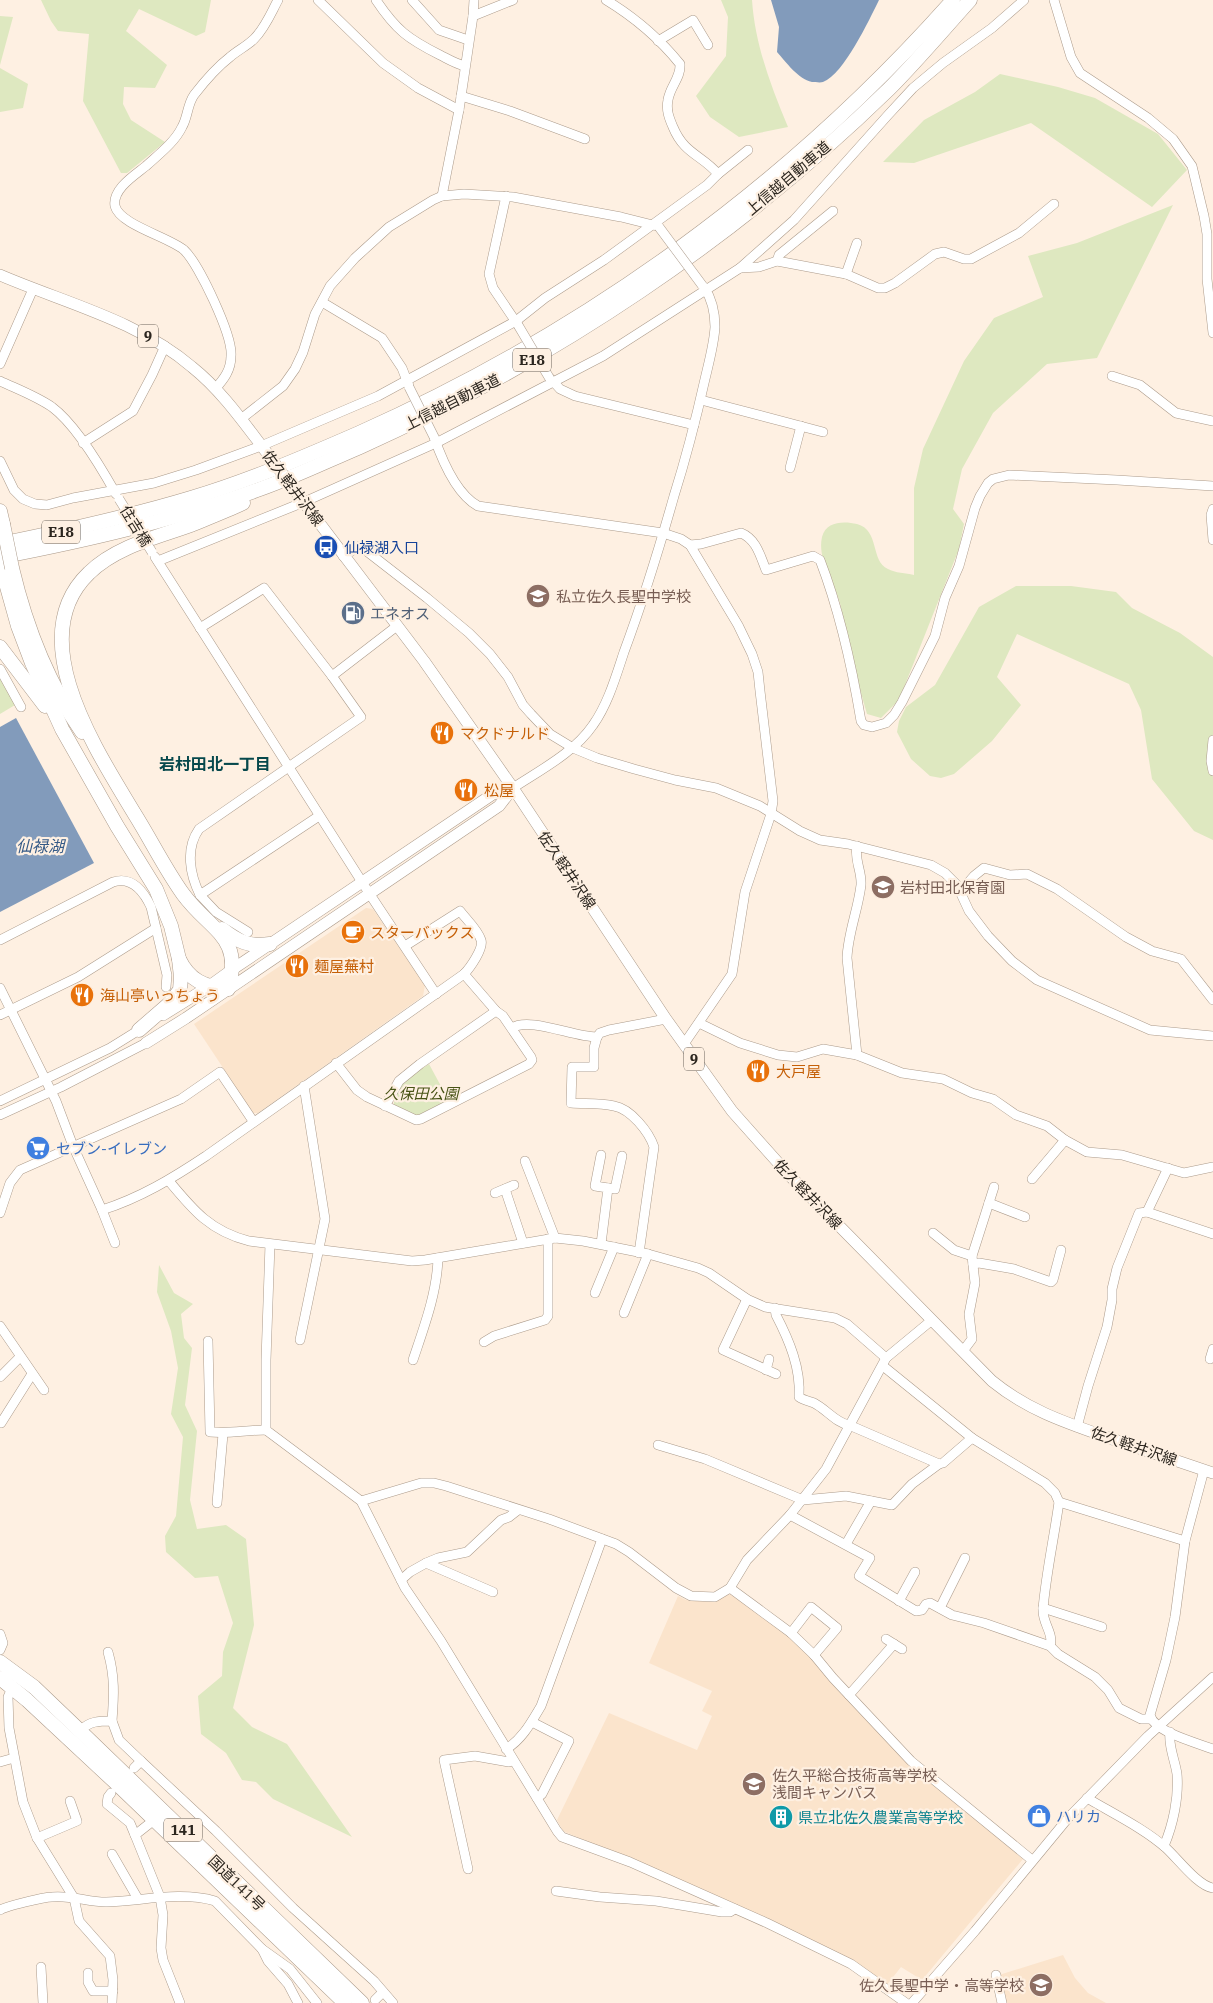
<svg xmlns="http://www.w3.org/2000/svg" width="1213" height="2003" font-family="'IBM Plex Serif','Noto Sans JP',serif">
<rect width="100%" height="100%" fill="#fef0e2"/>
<!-- built -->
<g fill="#fbe4cc">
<polygon points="366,908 373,909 425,985 423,996 258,1113 253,1113 194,1024"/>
<polygon points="729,1594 743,1602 796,1643 960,1807 1023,1859 922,1980 901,1967 886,1986 744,1909 563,1831 557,1820 609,1713 697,1750 712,1716 702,1711 712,1691 649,1663 678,1596 686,1600 708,1602"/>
<polygon points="1063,1955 1075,1978 1088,1993 1106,2003 1004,2003 999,1975"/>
</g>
<!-- green -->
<g fill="#dee8c0">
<polygon points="41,0 211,0 205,32 196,36 139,9 126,31 167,65 155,88 124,87 123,104 131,120 165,142 127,173 121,173 83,101 89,34 58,31 51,21"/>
<path d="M721 0H752C755 45 771 86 788 127L739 137 710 117 696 96 726 56 728 17Z"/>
<polygon points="0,16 13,17 0,65"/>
<polygon points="0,68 28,84 23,108 0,112"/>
<polygon points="1000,74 1058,87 1095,98 1158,134 1187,170 1152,207 1031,123 914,163 883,162 924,120 975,92"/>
<path d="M1173 205 1097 358 1047 364 993 413 962 469 953 509 964 524 959 549 899 700 881 718 867 714C860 690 853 665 847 641 844 628 843 615 840 603 834 582 817 559 822 537 826 521 844 521 857 524 880 530 870 561 888 569 895 573 906 573 914 575V488L923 449 964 361 994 318 1043 297 1028 256 1077 243Z"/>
<polygon points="1016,586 1071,586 1116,592 1132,608 1180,633 1213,657 1213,840 1194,831 1152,779 1141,710 1129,684 1017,634 997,677 1021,705 992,741 954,774 941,778 930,776 911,759 897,732 899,721 906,707 935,685 979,607"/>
<polygon points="0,678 15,705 0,714"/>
<path d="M429 1064 449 1101 416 1117 394 1107C393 1086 414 1074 429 1064Z"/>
<polygon points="159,1265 174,1293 193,1304 181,1314 184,1338 192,1348 185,1405 197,1431 190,1500 197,1529 226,1525 246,1539 254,1625 233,1708 252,1727 287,1744 352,1837 273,1799 256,1782 242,1780 226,1753 201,1734 198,1696 222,1676 223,1652 233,1623 218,1576 195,1578 166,1552 165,1536 176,1516 183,1437 171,1414 178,1368 171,1331 157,1292"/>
</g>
<!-- water -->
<g fill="#829bbb">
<path d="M771 0H879C869 20 844 74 823 82 820 83 815 82 812 82 798 79 786 62 777 52L779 27Z"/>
<polygon points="16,718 94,863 0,912 0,727"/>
</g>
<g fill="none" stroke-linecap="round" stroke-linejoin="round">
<!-- minor casing -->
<g stroke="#ac9b8b" stroke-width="10">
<g id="minor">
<polyline points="318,0 383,63 418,88 459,110"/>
<path d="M376 0C396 30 408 39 440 55 448 59 456 64 465 66"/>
<polyline points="412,0 439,30 468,40"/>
<polyline points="1054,0 1071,57 1080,73 1148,118 1173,139 1192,166 1204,216 1207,234 1207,279 1213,333"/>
<polyline points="473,16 474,0"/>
<polyline points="658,41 693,20 708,45"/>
<polyline points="461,96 510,111 585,139"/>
<polyline points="718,174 748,150"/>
<polyline points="442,196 459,110 473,16 513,0"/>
<polyline points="506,196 489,274 493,288 518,325"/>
<polyline points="777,261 779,255 833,211"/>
<polyline points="740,268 759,267 777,261 846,274 878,288 885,288 895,283 935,254 944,252 964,259 971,259 1019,233 1054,204"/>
<polyline points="846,274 857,243"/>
<polyline points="322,302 382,338 402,368 409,386"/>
<polyline points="0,364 33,289"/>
<polyline points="1112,376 1140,385 1176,413 1213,421"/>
<polyline points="551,379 560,389 575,396 694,425"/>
<path d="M0 381C17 389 36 396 52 407 75 424 102 469 116 494"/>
<path d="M215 389C224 379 231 370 231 356 233 336 199 264 184 250 169 237 120 225 115 206 112 189 135 175 146 166 158 155 175 142 182 127 188 117 187 105 194 95 204 82 217 67 230 57 238 50 247 46 254 39 265 28 271 13 278 0"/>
<polyline points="701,400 823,432"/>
<polyline points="241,419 283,386 295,369 303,352 315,314 330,286 355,258 389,227 433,200 442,196 464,194 513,197 621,217 657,226"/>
<path d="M434 437C442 460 456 494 478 506L663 533 681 539 690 545 738 625 752 654 758 672 760 691 773 801 771 814 745 892 732 974 684 1044"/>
<polyline points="83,443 133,411 152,375 165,346"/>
<path d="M0 461 14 490 23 499 35 504 47 505 73 498 154 483 196 470 261 446 378 396 516 321 545 298 604 260 707 185 718 174C702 155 684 154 673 127 669 118 666 110 668 100 670 86 681 78 680 64 659 38 634 17 606 0"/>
<polyline points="790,468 801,426"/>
<polyline points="1213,509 1211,515 1213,540"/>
<path d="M690 545 701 544 741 533C756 539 760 555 766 570L813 556 820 560C840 612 852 667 861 721L864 725 872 727 886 723 894 715 902 702 935 636 945 598 959 566 975 508 980 496 988 483 993 479 1009 475 1117 480 1213 486"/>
<polyline points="343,556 360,546 427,598 469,633 490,654 508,677 523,705 531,714 550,734 573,748 597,758 634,769 675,780 716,788 760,806 800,831 820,840 848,844 931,865 945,873 957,885 969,911 988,936 1012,961 1037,980 1150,1030 1213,1036"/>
<polyline points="155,557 369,893 436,994"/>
<polyline points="158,561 304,502 436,443 603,356 740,268 794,220 888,115 913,88 943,63 992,28 1024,0"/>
<path d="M200 628 264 588 332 676 361 717 199 829C185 849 190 875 200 895L319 816"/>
<polyline points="0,669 21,707"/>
<polyline points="332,676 397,626"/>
<polyline points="1213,740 1211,761 1213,771"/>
<path d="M513 788C540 770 574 753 593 725 608 704 616 676 624 652 643 601 659 549 674 496 686 458 696 419 705 379 709 362 714 344 715 327 715 313 712 299 704 287"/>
<polyline points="961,891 974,876 984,868 1010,875 1027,874 1057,889 1126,937 1152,951 1181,959 1213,1000"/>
<polyline points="200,895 216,912 248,932"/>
<path d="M0 940 113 882C132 876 144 892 151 907L167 975 166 987"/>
<path d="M0 988 56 1101 73 1146 102 1210C140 1198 173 1178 206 1156L464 974C470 968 484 948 481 940 478 930 466 919 460 911L405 946"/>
<polyline points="0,1015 78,977 156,928"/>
<polyline points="699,1023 740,1043 778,1055 797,1057 823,1049 857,1055 902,1073 943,1079 972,1093 993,1099 1016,1115 1047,1126 1065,1140 1087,1152 1122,1155 1184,1173 1213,1167"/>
<path d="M512 1028C529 1016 576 1038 597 1037L600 1033 609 1030 666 1019"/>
<path d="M597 1037 594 1048V1067H572L571 1103C585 1104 600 1103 614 1106 631 1109 649 1132 654 1147L639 1253"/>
<path d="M857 1055 847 958C848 933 858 910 861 885 862 871 854 860 857 846"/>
<polyline points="336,1063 357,1090 367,1097 416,1120 421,1119 529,1064 532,1060 531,1057 503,1016 496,1011 464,974"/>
<polyline points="0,1101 110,1048 139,1030"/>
<polyline points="385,1106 399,1081 420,1064 496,1011"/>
<polyline points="0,1115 61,1087 146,1043"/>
<polyline points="601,1155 595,1186 608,1188 601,1244"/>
<polyline points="525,1161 555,1238"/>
<polyline points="1168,1168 1147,1212 1213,1234"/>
<polyline points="1032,1179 1065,1140"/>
<path d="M169 1181C193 1210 210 1231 249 1241L412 1261 425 1260 555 1238 583 1241 648 1254 698 1268 709 1273 747 1299 765 1307 835 1318 847 1324 886 1358"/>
<polyline points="608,1188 615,1189 622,1156"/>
<polyline points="505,1189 523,1243"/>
<polyline points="495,1193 514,1185"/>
<polyline points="989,1203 1025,1217"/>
<polyline points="102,1210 115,1243"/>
<polyline points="0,1213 10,1183 20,1170 181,1099 220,1072 253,1121"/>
<polyline points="933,1233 954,1250 972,1256 975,1283 969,1314 972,1339 963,1351"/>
<polyline points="270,1244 266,1360 266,1430 361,1501 405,1588 441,1641 557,1831 562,1837 630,1862 767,1923 851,1964 906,2003"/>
<polyline points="972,1256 994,1187"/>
<polyline points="973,1264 979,1263 1014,1269 1051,1282 1053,1280 1061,1250"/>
<polyline points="595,1293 614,1247"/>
<polyline points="747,1299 723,1350 776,1374"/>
<path d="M775 1308 776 1315C789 1340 801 1368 799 1397 803 1400 809 1401 814 1403 826 1409 836 1423 849 1425L939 1464 943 1463 972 1438"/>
<polyline points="624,1313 648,1254"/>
<polyline points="0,1326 44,1390"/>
<polyline points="300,1340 325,1219 304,1086"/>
<path d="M208 1341 210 1432C228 1434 247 1430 266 1430"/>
<polyline points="484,1342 494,1336 545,1320 548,1316 548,1239"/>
<polyline points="1210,1359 1213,1349"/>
<path d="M413 1360C424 1327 437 1293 438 1258"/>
<path d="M883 1366 972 1438 1045 1483 1055 1493 1059 1502C1054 1538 1046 1574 1043 1609 1042 1623 1054 1633 1050 1646"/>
<polyline points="766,1370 769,1359"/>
<polyline points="0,1377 20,1357"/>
<polyline points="1,1423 32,1374"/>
<polyline points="1077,1427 1088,1386 1107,1327 1112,1300 1112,1289 1117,1268 1139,1213 1147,1212"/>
<polyline points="658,1445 705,1459 803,1500 846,1496 892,1505 912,1484 939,1464"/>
<path d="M1204 1470 1185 1541 1175 1617 1166 1660 1150 1715C1154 1732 1197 1743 1213 1749"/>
<polyline points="361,1501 421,1483 434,1483 446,1486 549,1519 616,1544 629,1552 676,1588 691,1596 715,1597 730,1588 791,1633 814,1655 833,1678 911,1761 1032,1860"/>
<polyline points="1059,1502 1185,1541"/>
<polyline points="217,1503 223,1434"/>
<polyline points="790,1515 870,1558 859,1576 916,1611 922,1610 926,1604 930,1603 952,1615 984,1623 1050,1646 1058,1654 1095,1677 1108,1690 1119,1708 1141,1719 1151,1719"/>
<polyline points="846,1544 871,1501"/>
<polyline points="426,1563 438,1558 467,1552 501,1520 509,1517 518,1510"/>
<polyline points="401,1580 410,1572 426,1563 493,1592"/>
<polyline points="730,1588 747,1560 790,1515 826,1469 886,1358 932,1320"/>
<polyline points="899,1601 915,1572"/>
<polyline points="940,1608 965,1558"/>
<polyline points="1043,1608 1102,1627"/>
<polyline points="791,1633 811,1607 837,1628 814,1655"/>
<polyline points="0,1634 3,1643 0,1650"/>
<polyline points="886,1639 902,1649"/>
<path d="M108 1652C115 1677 114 1695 112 1721"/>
<polyline points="12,1688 8,1697 9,1728 23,1802 37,1838 74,1898 79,1921 110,1956 113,1980 112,2003"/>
<polyline points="849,1695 894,1644"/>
<polyline points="532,1722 569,1741 542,1794 537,1798"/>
<path d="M80 1731C89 1721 99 1721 112 1721L119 1740 141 1761"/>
<path d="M506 1749C522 1740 532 1721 541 1706L602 1539"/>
<polyline points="0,1762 14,1758"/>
<polyline points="134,1768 141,1761 216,1831 293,1908 374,1981 393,2003"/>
<polyline points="111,1793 108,1797 107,1804 130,1823 135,1835"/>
<path d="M1087 1798C1112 1813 1145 1829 1166 1848 1178 1859 1198 1886 1213 1888"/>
<polyline points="154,1820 135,1835 160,1897 163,1915 161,1948 163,1960 180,2003"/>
<polyline points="37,1838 77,1821 70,1801"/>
<path d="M1164 1846C1173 1825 1179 1797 1177 1774 1175 1760 1168 1746 1170 1732"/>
<polyline points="112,1854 138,1899"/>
<polyline points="468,1869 444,1760 475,1756 509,1762 513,1761"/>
<polyline points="556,1891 600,1897 656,1901 722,1912 730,1912 735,1909"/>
<path d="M0 1910C7 1906 44 1897 52 1897 71 1895 88 1902 106 1902 141 1901 181 1891 215 1901L262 1949 290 1969 317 2003"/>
<polyline points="262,1949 268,1961 288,1984 298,2003"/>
<polyline points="41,1967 43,2003"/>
<polyline points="88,1973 88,1982 93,1991 113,1991"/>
<polyline points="996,1975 1002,2003"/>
<polyline points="375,2000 383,1992"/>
<polyline points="912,2003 975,1931 1069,1817 1148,1736 1213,1677"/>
</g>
</g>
<!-- major casing -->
<g stroke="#ac9b8b" stroke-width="12">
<g id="major">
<path d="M0 275C65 303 137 320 192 367 222 391 244 423 267 453"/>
<path d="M299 496 424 661 513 788 666 1019 732 1111 789 1175 992 1381C1030 1412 1070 1424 1115 1440 1148 1451 1180 1462 1213 1473"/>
<polyline points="163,1015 208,987 233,969 493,794 513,788"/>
<polyline points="146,1043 186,1018 499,806 513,788"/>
</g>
</g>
<!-- highway casing -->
<g stroke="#ac9b8b" stroke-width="15">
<g id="highway">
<polyline points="0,511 3,524"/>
<path d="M0 544C64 531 128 517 191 498 248 481 304 457 359 433 586 332 788 186 953 0"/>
<path d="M0 557C88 540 175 520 260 489 294 477 327 461 360 447 556 359 736 238 889 89 917 61 943 30 970 0"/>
<polyline points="0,562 18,626 32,663 62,729 117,826 156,889 171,926 179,959 181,977 180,990 169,1004 139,1030"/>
<path d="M12 568C26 627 47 682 82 732"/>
<polyline points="0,647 45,706"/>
<path d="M222 929C238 942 250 947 270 944"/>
<path d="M179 959C189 980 204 987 228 989 244 936 210 931 183 894 165 869 151 840 134 813 97 751 21 638 89 573 115 547 157 537 191 525 208 518 226 511 243 503"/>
<polyline points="0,1662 34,1687 80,1731 362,2003"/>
<polyline points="0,1678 27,1700 115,1782 345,2003"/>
</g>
</g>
<!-- minor -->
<use href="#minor" stroke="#fff" stroke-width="9"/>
<!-- major -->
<use href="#major" stroke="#fff" stroke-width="11"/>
<!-- highway -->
<use href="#highway" stroke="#fff" stroke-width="14"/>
<!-- minor-bridge casing -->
<g stroke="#ac9b8b" stroke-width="10" stroke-linecap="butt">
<g id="minor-bridge">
<polyline points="659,227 702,285"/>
<polyline points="518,325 550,379"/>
<polyline points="409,387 434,437"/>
<polyline points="119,499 152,552"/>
</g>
</g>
<!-- major-bridge casing -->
<g stroke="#ac9b8b" stroke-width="12" stroke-linecap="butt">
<polyline id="major-bridge" points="267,453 299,496"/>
</g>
<!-- highway-bridge casing -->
<g stroke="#ac9b8b" stroke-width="15" stroke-linecap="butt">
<polyline id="highway-bridge" points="3,524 12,568"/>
</g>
<!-- minor-bridge -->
<use href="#minor-bridge" stroke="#fff" stroke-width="9"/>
<!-- major-bridge -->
<use href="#major-bridge" stroke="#fff" stroke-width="11"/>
<!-- highway-bridge -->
<use href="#highway-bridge" stroke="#fff" stroke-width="14"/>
</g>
<!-- icons -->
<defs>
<g id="bus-disc" transform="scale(1.25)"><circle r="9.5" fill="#1a4fb4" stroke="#fef0e2"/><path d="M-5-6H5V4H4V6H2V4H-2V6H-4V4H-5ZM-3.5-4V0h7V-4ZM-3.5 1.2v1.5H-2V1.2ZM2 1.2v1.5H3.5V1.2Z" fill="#fff"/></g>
<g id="school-disc" transform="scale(1.25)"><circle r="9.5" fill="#8d6e63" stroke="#fef0e2"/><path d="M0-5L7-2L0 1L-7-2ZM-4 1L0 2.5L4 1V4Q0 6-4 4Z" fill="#fff"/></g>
<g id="fuel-disc" transform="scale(1.25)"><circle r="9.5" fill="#5c6f8a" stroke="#fef0e2"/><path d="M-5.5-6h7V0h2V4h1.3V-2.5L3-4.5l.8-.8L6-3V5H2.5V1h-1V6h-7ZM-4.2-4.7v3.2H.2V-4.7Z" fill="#fff"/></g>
<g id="restaurant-disc" transform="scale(1.25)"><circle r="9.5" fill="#e8710a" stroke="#fef0e2"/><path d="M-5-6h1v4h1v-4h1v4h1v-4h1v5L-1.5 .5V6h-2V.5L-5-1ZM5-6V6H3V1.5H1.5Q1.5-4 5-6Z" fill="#fff"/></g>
<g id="cafe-disc" transform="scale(1.25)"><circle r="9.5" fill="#e8710a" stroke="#fef0e2"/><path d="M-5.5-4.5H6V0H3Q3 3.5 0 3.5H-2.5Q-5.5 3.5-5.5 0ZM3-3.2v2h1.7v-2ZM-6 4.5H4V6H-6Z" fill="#fff"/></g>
<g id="supermarket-disc" transform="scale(1.25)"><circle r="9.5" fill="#3f7fe0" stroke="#fef0e2"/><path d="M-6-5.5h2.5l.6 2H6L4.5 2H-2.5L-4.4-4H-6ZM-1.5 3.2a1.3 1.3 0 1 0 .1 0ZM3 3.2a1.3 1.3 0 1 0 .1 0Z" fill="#fff"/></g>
<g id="shop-disc" transform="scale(1.25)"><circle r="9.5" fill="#3f7fe0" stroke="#fef0e2"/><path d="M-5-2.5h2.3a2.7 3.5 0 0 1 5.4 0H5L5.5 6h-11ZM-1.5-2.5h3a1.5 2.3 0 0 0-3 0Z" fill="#fff"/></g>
<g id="building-disc" transform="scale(1.25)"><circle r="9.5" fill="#0f9aa8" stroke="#fef0e2"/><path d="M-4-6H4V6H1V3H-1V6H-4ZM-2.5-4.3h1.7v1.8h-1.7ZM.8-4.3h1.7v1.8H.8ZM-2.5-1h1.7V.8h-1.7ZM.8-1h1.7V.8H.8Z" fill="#fff"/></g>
</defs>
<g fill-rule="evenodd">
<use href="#bus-disc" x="326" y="547"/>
<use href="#school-disc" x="538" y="596"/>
<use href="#fuel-disc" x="353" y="613"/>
<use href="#restaurant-disc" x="442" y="733"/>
<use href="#restaurant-disc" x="466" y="790"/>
<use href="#school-disc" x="883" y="887"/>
<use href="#cafe-disc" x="353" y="932"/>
<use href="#restaurant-disc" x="297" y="966"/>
<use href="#restaurant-disc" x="82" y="995"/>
<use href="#restaurant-disc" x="758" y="1071"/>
<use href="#supermarket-disc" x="38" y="1148"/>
<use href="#school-disc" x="754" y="1784"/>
<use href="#shop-disc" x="1039" y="1816"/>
<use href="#building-disc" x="781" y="1817"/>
<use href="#school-disc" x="1041" y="1985"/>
</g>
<g text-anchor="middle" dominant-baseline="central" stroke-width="4.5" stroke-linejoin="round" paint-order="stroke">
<!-- shield labels -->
<g fill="#fef0e2" stroke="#6b635a" stroke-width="1">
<rect x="138" y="324.5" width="20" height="23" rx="4"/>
<rect x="513" y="348.5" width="38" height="23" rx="4"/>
<rect x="42" y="520.5" width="38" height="23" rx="4"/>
<rect x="684" y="1047.5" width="20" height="23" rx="4"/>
<rect x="164" y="1818.5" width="38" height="23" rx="4"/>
</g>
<g font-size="14" font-weight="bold" fill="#2c261f">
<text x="148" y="336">9</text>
<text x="532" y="360">E18</text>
<text x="61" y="532">E18</text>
<text x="694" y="1059">9</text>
<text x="183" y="1830">141</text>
</g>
<!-- street labels -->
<g font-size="15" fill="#2c261f" stroke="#fef0e2">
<text transform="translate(788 178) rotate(-40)">上信越自動車道</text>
<text transform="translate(452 402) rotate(-27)">上信越自動車道</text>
<text transform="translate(293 488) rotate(53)">佐久軽井沢線</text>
<text transform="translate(136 526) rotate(58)">住吉橋</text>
<text transform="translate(567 870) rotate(56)">佐久軽井沢線</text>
<text transform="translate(808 1194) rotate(46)">佐久軽井沢線</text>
<text transform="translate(1134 1446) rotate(19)">佐久軽井沢線</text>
<text transform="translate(237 1883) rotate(44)">国道141号</text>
</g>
<!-- transit labels -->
<g font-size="15" fill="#164399" stroke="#fef0e2" text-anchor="start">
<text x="344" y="547">仙禄湖入口</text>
</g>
<!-- education labels -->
<g font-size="15" fill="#785e54" stroke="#fef0e2" text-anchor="start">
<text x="556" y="596">私立佐久長聖中学校</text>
<text x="900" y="887">岩村田北保育園</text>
<text x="772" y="1775">佐久平総合技術高等学校<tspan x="772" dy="17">浅間キャンパス</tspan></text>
<text x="1024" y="1985" text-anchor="end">佐久長聖中学・高等学校</text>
</g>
<!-- service labels -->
<g font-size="15" fill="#4e5e75" stroke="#fef0e2" text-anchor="start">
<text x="370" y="613">エネオス</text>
</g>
<!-- food labels -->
<g font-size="15" fill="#c56008" stroke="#fef0e2" text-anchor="start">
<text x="460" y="733">マクドナルド</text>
<text x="484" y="790">松屋</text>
<text x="370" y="932">スターバックス</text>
<text x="314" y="966">麺屋蕪村</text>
<text x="100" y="995">海山亭いっちょう</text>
<text x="776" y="1071">大戸屋</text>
</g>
<!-- park labels -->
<g font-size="15" font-style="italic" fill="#495416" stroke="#fef0e2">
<text x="421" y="1093">久保田公園</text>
</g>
<!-- shop labels -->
<g font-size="15" fill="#366cbe" stroke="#fef0e2" text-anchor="start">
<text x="56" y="1148">セブン-イレブン</text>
<text x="1056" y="1816">ハリカ</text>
</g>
<!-- culture labels -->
<g font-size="15" fill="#0d838f" stroke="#fef0e2" text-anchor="start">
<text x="798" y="1817">県立北佐久農業高等学校</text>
</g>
<!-- neighbourhood labels -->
<g font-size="16" font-weight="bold" fill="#06484c" stroke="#fef0e2">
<text x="215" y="764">岩村田北一丁目</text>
</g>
<!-- water labels -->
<g font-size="16" font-style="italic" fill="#345986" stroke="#fef0e2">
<text x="40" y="846">仙禄湖</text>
</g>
</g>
</svg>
